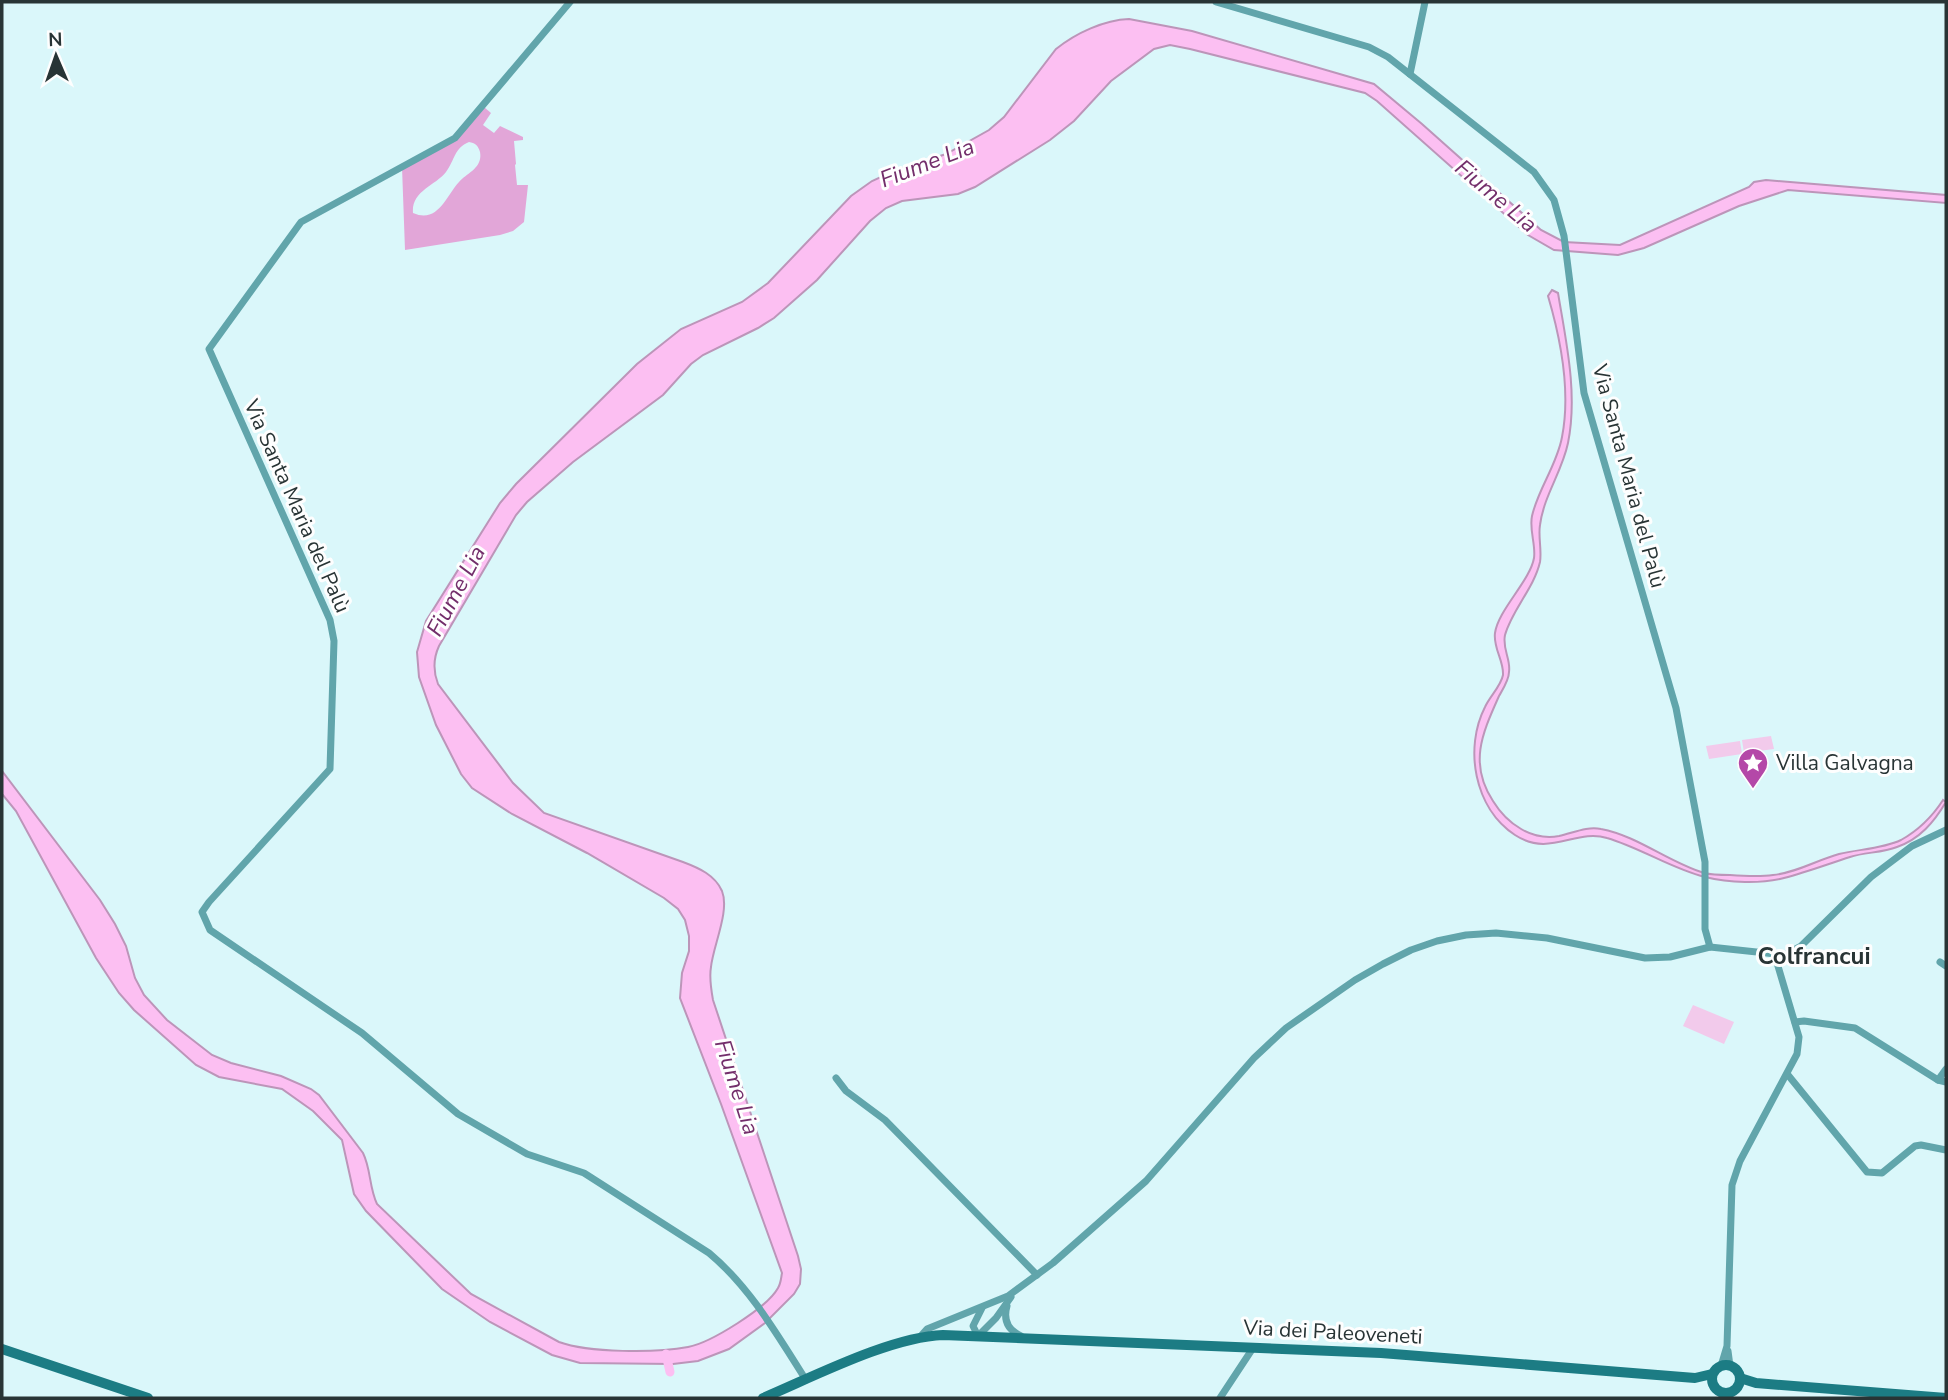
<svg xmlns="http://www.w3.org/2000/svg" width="1948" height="1400" font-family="'Nunito Sans',sans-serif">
<rect width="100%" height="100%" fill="#daf7fa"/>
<!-- green -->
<g fill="#f2caeb">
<polygon points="1771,736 1774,749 1744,753 1742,740"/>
<polygon points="1740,741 1742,754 1709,759 1706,746"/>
<polygon points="1693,1005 1734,1022 1724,1044 1683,1026"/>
</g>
<!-- forest -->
<path fill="#e2a6d8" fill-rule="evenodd" d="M484 107 491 113 483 125 494 133 500 126 523 137V140L514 141 516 164 515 165 517 185H528L524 222 513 231 500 235 405 250 402 167 441 147ZM469 142C475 143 478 145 480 152 483 168 467 173 459 182 446 196 438 224 413 213 411 191 435 186 446 172 455 160 454 148 469 142Z"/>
<!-- water -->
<g fill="#fcbff2" stroke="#bc95b9" stroke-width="2">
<path d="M1129 19 1192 31 1374 84 1422 124 1541 230 1564 242 1620 245 1749 187 1754 182 1766 180 1946 195V203L1788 190 1739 206 1644 248 1618 255 1554 250 1528 235 1377 101 1365 93 1190 49 1170 45 1154 49 1111 81 1074 121 1050 140 975 187 958 194 902 201 886 208 870 221 817 280 774 318 758 328 703 355 691 364 663 395 573 462 527 502 516 515 439 646C433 659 433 671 438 684L513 783 544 813 683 862C699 868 715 875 722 891 730 911 713 946 711 967 709 978 711 989 713 1000L798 1256 801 1269 800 1284 794 1294 765 1323 729 1349 698 1361 673 1364 580 1363 552 1355 490 1322 442 1289 366 1211 354 1194 342 1140 313 1111 282 1089 219 1077 196 1065 134 1010 119 993 96 958 16 811 2 794V771L100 900 115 924 126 946 135 978 144 995 167 1020 212 1055 231 1063 281 1076 311 1089 319 1095 363 1153C371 1169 369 1187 377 1204L471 1294 559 1342C589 1353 656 1353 688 1347 710 1343 767 1308 778 1288 781 1283 781 1278 782 1273L721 1104 680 998 682 973 689 951V936L685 920 678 909 664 898 587 853 512 814 472 788 461 774 436 725 419 677 417 652 426 621 500 503 516 484 637 364 681 329 742 302 768 283 851 196 872 181 894 171 946 154 989 130 1004 117 1056 49C1076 33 1104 20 1129 19Z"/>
<path d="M1552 290 1558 293C1566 341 1578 394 1568 443 1562 472 1544 495 1540 525 1538 537 1542 550 1540 562 1534 588 1512 610 1505 635 1502 649 1511 659 1509 672 1509 680 1503 689 1499 696 1483 732 1468 763 1493 801 1507 824 1532 841 1559 836 1573 833 1587 826 1601 829 1638 836 1668 862 1704 873 1712 875 1722 875 1730 875 1744 876 1759 877 1773 875 1796 873 1817 860 1839 854 1859 849 1882 849 1901 840 1919 830 1932 817 1943 800L1946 802C1934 822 1920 839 1897 847 1882 853 1865 852 1850 857 1828 864 1807 872 1784 878 1761 884 1729 883 1705 877 1672 869 1641 848 1607 838 1576 828 1550 858 1515 835 1474 808 1464 748 1485 707 1490 696 1501 686 1503 675 1504 661 1493 648 1495 633 1498 610 1530 581 1534 558 1536 545 1529 530 1532 516 1538 489 1557 465 1562 437 1571 391 1561 340 1548 296Z"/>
</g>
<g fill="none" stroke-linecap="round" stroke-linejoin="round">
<!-- canal -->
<polyline stroke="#fcbff2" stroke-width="9" points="666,1354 670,1372"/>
<!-- street -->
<g stroke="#61a5ab" stroke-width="7">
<path d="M570 2 455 138 301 222 209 349 330 620 334 641 330 769 209 902 202 912 210 930 362 1033 458 1114 527 1154 584 1173 709 1253C750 1287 778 1336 806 1380"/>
<polyline points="1216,2 1369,47 1388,57 1534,172 1554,200 1564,236 1584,393 1676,708 1705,862 1705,929 1710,947"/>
<polyline points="1410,74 1425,2"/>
<polyline points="1940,962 1946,966"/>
<polyline points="1795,1022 1804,1021 1855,1028 1938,1080 1946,1082"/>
<polyline points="1788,1075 1867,1172 1882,1173 1915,1146 1921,1145 1946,1150"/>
<polyline points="836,1078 846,1091 885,1120 1037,1275"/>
<polyline points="1938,1080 1946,1069"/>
<path d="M1007 1306C1003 1320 1008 1330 1021 1336"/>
<polyline points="982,1308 973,1326 978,1336 996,1318 1011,1297"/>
<polyline points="919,1338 927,1329 1008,1296 1053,1263 1146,1181 1254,1058 1286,1028 1355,980 1383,964 1411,950 1437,941 1466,935 1496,933 1547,938 1645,958 1670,957 1710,947 1784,955 1801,946 1871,877 1912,846 1946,830"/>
<polyline points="1728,1351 1730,1366"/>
<polyline points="1721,1366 1727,1346 1732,1185 1740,1161 1797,1054 1799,1037 1775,956"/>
<polyline points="1721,1393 1723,1398"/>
<polyline points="1220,1398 1253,1348"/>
<polyline points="1729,1398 1731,1393"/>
</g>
<!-- secondary -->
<g stroke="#1c7c84" stroke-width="10">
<polyline points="2,1349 148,1398"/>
<circle cx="1726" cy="1379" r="14"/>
<polyline points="1740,1378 1756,1383 1946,1398"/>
<path d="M763 1398C813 1377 890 1337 943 1335L1381 1353 1695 1378 1712 1374"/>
</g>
</g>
<!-- icons -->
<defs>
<g id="sight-pin" transform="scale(1.575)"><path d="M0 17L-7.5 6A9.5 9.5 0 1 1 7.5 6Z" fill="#b448a8" stroke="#fefefe"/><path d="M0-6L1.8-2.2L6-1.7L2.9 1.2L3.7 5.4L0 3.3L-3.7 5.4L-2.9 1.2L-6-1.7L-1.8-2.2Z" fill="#fff"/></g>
</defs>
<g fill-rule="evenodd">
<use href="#sight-pin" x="1753" y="763"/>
</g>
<g text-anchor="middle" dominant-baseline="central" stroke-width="6" stroke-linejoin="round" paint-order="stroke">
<!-- street labels -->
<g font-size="21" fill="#283435" stroke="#fefefe">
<text transform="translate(1629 476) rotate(75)">Via Santa Maria del Palù</text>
<text transform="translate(297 506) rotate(66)">Via Santa Maria del Palù</text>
<text transform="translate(1333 1332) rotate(3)">Via dei Paleoveneti</text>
</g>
<!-- poi labels -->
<g font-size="21" fill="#283435" stroke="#fefefe" text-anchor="start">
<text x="1776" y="763">Villa Galvagna</text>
</g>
<!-- water labels -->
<g font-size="23" font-style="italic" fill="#732e6b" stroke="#fefefe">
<text transform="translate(927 163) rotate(-21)">Fiume Lia</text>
<text transform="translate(1496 196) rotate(40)">Fiume Lia</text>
<text transform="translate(456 591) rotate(-62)">Fiume Lia</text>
<text transform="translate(737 1087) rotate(72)">Fiume Lia</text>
</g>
<!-- quarter labels -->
<g font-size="24" font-weight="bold" fill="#283435" stroke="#fefefe">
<text x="1814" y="956">Colfrancui</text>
</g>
</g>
<!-- border -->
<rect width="1948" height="1400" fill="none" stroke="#283435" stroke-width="7"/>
<!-- north arrow -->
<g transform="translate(56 56) rotate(358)" stroke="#fefefe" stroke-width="5" paint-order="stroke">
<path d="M0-5L12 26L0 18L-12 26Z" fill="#283435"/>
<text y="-10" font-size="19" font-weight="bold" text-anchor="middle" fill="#283435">N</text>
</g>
</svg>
